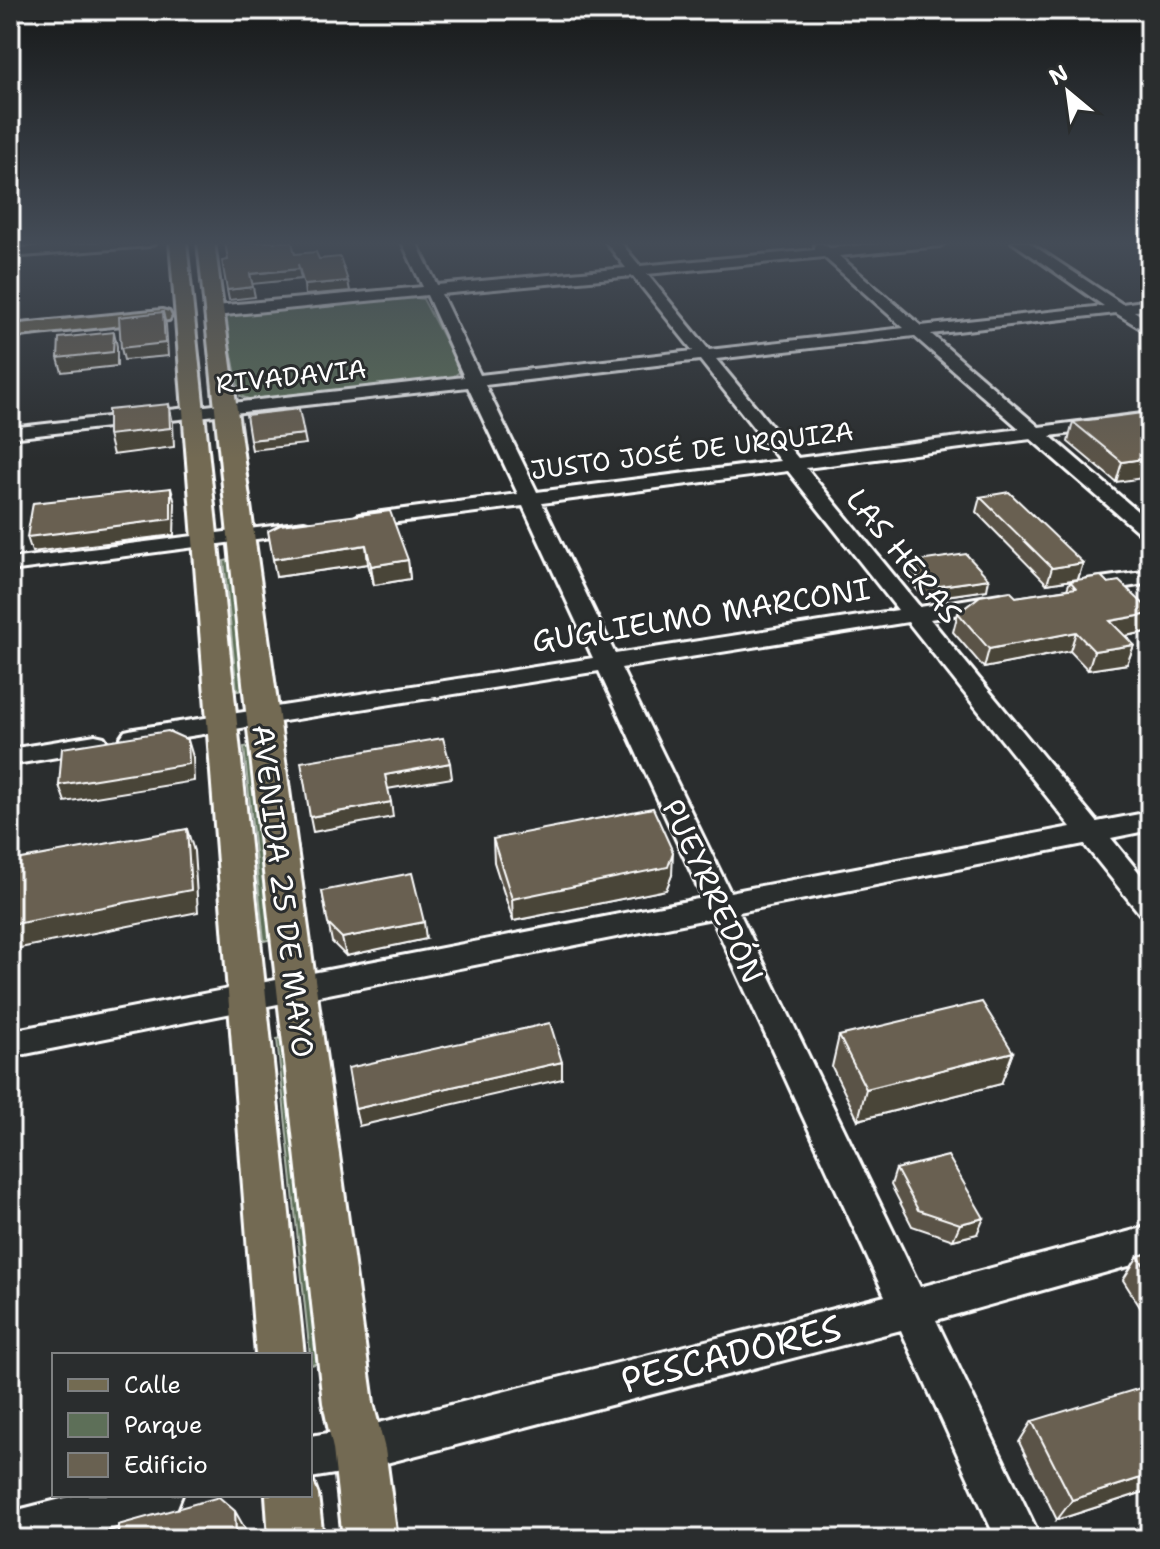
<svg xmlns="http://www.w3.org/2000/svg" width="1160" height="1549" font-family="'Shantell Sans',sans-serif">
<rect width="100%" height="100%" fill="#2a2d2e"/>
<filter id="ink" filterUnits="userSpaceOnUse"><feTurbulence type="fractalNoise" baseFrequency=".0125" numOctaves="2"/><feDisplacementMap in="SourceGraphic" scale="16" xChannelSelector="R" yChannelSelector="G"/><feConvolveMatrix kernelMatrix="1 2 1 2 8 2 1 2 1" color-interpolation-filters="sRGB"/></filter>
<g filter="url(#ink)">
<!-- green -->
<g fill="#5d6f58" stroke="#aeb7ac" stroke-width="2">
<polygon points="410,297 423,299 461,371 451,378 254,401 240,396 225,319 229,316"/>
<polygon points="229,560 244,690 237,691 224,561"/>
<polygon points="251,746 272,939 264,941 244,747"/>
<polygon points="286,1037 322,1362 311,1365 277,1039"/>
</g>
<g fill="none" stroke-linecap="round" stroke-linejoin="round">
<!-- minor casing -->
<g stroke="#fff" stroke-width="6">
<g id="minor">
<polygon points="101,242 156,242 149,246 10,257 10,249"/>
<path d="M402 242H416L437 285 626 268 606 242H620L640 266 815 250V244L820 243 830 248 900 242H947L940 246 839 256 921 326 1104 306 1012 242H1028L1122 304 1150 300V310L1134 311 1150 322V334L1116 313 931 334 1039 427 1150 413V423L1050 436 1150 522V538L1143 536 1031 439 806 468 920 607 1000 594 1008 596 1011 601 1008 606 930 619 1097 822 1150 812V830L1111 838 1150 886V917L1140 914 1084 844 739 912 920 1287 1150 1226V1260L936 1320 1041 1539H996L901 1330 359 1470 310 1478V1436L359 1428 885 1296 712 918 10 1057V1031L703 898 599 671 134 745 125 743 121 737 125 731 134 729 593 658 523 506 359 527 349 521 359 515 518 494 468 387 10 438V428L464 377 427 295 215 316 207 311 215 306 423 287ZM824 257 904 328 709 350 647 274ZM633 276 693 351 480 375 441 294ZM914 336 1020 429 798 458 716 359ZM700 360 780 461 537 492 485 385ZM788 471 898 610 615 654 542 503ZM908 622 1071 827 730 892 621 668Z"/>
<polygon points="304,522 311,524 314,528 311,532 10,571 10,559"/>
<polygon points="1150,571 1150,583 1086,594 1075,587 1086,580"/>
<polygon points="95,735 104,737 108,743 104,749 10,765 10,749"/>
<polygon points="77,1495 182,1495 176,1510 74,1539 10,1539 10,1512"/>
</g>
</g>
<!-- major casing -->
<g stroke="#fff" stroke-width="6">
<g id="major">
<polygon points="170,242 186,242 304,1355 256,1355"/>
<polygon points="198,242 214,242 373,1403 385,1449 397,1539 343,1539 333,1449 323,1403 245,702"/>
<polygon points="162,310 169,312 171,316 169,320 10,337 10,325"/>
<polygon points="311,1476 318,1495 323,1539 269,1539 266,1495 310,1495"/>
</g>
</g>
<!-- minor -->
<use href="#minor" fill="#2a2d2e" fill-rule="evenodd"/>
<!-- major -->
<use href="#major" fill="#736b52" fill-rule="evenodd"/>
</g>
<!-- wall -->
<g fill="#5a5346" stroke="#fff" stroke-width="2">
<polygon points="1150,412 1116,482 1068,442 1073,422"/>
<polygon points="980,497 1083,563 1078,579 1047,584 976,512"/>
<polygon points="280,525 408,560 410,579 374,585 368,564 276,577"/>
<polygon points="906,563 987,590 938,597 920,593 904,574"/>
<polygon points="1070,581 1108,583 1150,610 1150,622 1146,632 1126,636 1134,645 1127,664 1088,670 1070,651 984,668 953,632 958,613 1016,597 1067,589"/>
<polygon points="493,839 672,875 666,890 513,921 494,862"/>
<polygon points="322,891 426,939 346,956 332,942"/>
<polygon points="839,1036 1013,1052 1001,1084 858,1120 832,1067"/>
<polygon points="896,1169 977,1234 953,1240 912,1226 891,1185"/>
<polygon points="1150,1253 1150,1323 1123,1280 1138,1256"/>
<polygon points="1032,1421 1150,1490 1057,1520 1019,1442"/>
</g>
<!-- shaded-wall -->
<g fill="#4a4439" stroke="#fff" stroke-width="2">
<polygon points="299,269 301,279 252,284 250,274"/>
<polygon points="348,281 350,291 305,295 304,285"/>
<polygon points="253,287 255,297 229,300 227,290"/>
<polygon points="163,312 166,325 168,356 124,360 121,348"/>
<polygon points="114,332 117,346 117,366 62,372 58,358"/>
<polygon points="169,404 173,423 174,447 113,455 108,435"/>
<polygon points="304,434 306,444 252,450 250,440"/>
<polygon points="1150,458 1150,477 1116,482 1122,462"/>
<polygon points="171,488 175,503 174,535 32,552 27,537"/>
<polygon points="366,545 368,564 276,577 273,559"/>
<polygon points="408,560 410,579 374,585 371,566"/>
<polygon points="1083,563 1078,579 1047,584 1052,568"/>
<polygon points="989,579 987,590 938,597 940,586"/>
<polygon points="1150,614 1150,622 1146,632 1104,640 1110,621"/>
<polygon points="1076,632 1070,651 984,668 989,649"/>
<polygon points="1134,645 1127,664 1088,670 1094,651"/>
<polygon points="188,740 193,757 194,781 65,802 59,785"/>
<polygon points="450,763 452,778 387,789 385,775"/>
<polygon points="391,802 393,817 313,832 310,817"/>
<polygon points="187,829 194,851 198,912 10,950 10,925"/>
<polygon points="673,852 672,875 666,890 513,921 512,899"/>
<polygon points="424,922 426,939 346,956 342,938"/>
<polygon points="1013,1052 1001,1084 858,1120 866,1089"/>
<polygon points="562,1062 562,1079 359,1126 355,1109"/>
<polygon points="984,1218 977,1234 953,1240 960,1224"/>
<polygon points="1150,1475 1150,1490 1057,1520 1072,1500"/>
<polygon points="235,1511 248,1534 248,1539 236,1539"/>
</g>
<!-- building -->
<g fill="#696151" stroke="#fff" stroke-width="2">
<polygon points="225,242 292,242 295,254 316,252 319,259 340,257 348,281 304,285 298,264 299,269 250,274 253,287 227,290 222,261 228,260"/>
<polygon points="163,312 165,343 121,348 119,317"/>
<polygon points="114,332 113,352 58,358 59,338"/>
<polygon points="169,404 170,428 108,435 108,410"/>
<polygon points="299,409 304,434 250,440 246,415"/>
<polygon points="1150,412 1150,458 1122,462 1073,422"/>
<polygon points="171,488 171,519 27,537 33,503"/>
<polygon points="1009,492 1083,563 1052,568 980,497"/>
<polygon points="390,511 408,560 371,566 366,545 273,559 268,531 280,525"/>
<polygon points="966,554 989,579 940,586 922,582 906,563"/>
<polygon points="1101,576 1108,583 1119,581 1150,610 1150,614 1110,621 1134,645 1094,651 1076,632 989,649 958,613 980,596 1010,591 1016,597 1076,588 1070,581"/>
<polygon points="168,731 188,740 189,764 59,785 62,748"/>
<polygon points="443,738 450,763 385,775 391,802 310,817 301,762"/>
<polygon points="653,808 673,852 668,867 512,899 493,839"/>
<polygon points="187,829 191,890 10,925 10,861"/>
<polygon points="412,873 424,922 342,938 328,924 322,891"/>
<polygon points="982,1002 1013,1052 866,1089 839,1036"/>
<polygon points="550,1023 562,1062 355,1109 348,1068"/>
<polygon points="948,1156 984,1218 960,1224 918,1210 896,1169"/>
<polygon points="1150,1253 1150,1275 1138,1256"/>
<polygon points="1150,1385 1150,1475 1072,1500 1032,1421"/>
<polygon points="219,1497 235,1511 236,1539 118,1539 118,1525"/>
</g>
</g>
<!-- sky -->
<linearGradient id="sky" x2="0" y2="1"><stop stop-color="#171919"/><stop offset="0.53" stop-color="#444c57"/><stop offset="1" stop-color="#444c57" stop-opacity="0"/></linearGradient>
<rect width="1160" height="459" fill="url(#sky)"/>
<g text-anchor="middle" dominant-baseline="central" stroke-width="6" stroke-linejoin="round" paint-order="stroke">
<!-- far-street labels -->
<g font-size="26" fill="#fff" stroke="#2a2d2e">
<text transform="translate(291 376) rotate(-6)">RIVADAVIA</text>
<text transform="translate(692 450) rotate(-7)">JUSTO JOSÉ DE URQUIZA</text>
</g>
<!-- street labels -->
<g font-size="30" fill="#fff" stroke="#2a2d2e">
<text transform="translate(904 556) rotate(51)">LAS HERAS</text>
<text transform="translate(701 615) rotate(-9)">GUGLIELMO MARCONI</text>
<text transform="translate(283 891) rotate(83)">AVENIDA 25 DE MAYO</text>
<text transform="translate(713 891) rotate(65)">PUEYRREDÓN</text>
</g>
<!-- near-street labels -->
<g font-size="36" fill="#fff" stroke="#2a2d2e">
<text transform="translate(731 1354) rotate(-14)">PESCADORES</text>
</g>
</g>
<!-- margin -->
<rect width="1160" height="1549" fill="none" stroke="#2a2d2e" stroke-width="40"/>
<rect x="20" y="20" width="1120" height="1509" fill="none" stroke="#fff" stroke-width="3" filter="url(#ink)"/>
<!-- legend -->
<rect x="52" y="1353" width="260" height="144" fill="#2a2d2e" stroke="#7f8182" stroke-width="2"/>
<rect x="68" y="1379" width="40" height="12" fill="#736b52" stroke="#7f8182" stroke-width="2"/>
<text x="124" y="1393" font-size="24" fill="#ffffff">Calle</text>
<rect x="68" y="1413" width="40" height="24" fill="#5d6f58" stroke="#7f8182" stroke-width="2"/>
<text x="124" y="1433" font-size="24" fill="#ffffff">Parque</text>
<rect x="68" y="1453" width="40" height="24" fill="#696151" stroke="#7f8182" stroke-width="2"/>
<text x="124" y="1473" font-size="24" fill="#ffffff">Edificio</text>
<!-- north arrow -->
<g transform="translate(1068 92) rotate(331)" stroke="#2a2d2e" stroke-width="6" paint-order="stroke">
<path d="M0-6L14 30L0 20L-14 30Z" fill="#ffffff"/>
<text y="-12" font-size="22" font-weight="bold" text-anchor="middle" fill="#ffffff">N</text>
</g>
</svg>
